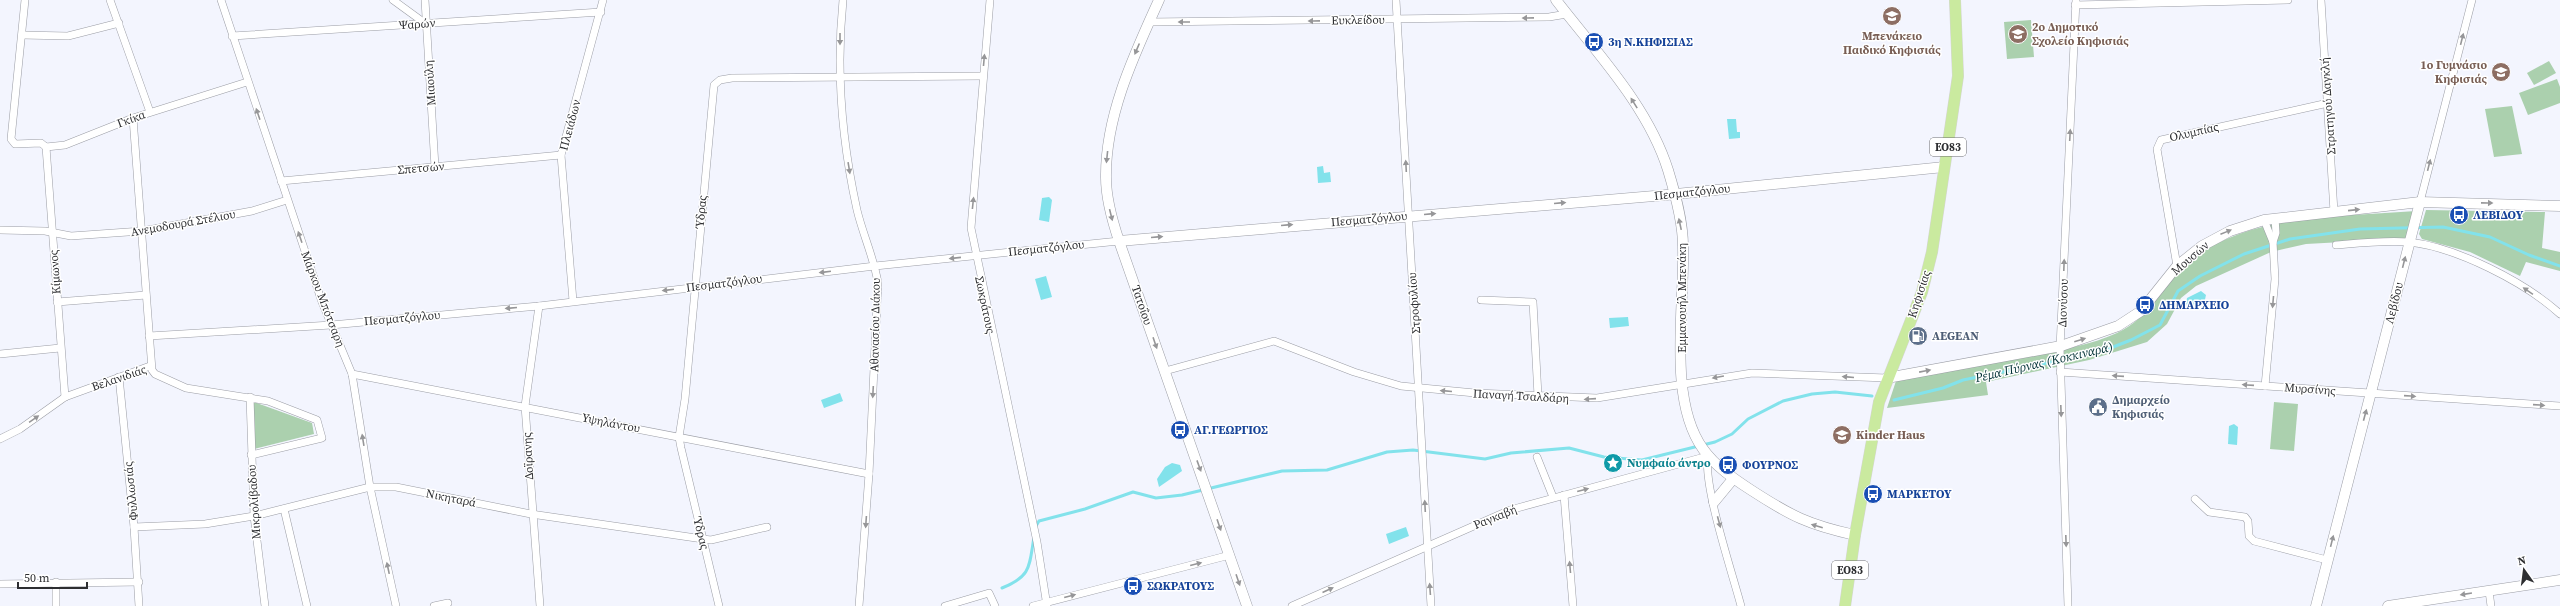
<svg xmlns="http://www.w3.org/2000/svg" width="2560" height="606" font-family="'Source Serif 4',serif">
<rect width="100%" height="100%" fill="#f3f5fe"/>
<!-- green -->
<g fill="#abd0ae">
<polygon points="2031,20 2034,57 2007,59 2004,22"/>
<polygon points="2549,61 2556,73 2534,85 2527,73"/>
<polygon points="2557,79 2560,87 2560,103 2528,115 2519,93"/>
<polygon points="2512,106 2522,154 2494,157 2485,109"/>
<polygon points="2426,210 2545,212 2542,248 2560,252 2560,271 2526,262 2520,276 2470,252 2422,239 2419,234"/>
<path d="M2416 211 2409 242 2361 241 2306 244 2271 252 2196 286 2181 298 2167 324 2147 342 2089 360 1986 382 1988 395 1887 408 1896 381C1938 373 1981 365 2023 357 2054 351 2089 346 2117 333 2152 317 2160 286 2187 263 2246 213 2342 217 2416 211Z"/>
<polygon points="254,402 312,423 314,434 254,449"/>
<polygon points="2274,402 2298,404 2294,451 2270,449"/>
</g>
<!-- water -->
<g fill="#82e2eb">
<polygon points="1727,119 1736,119 1737,132 1740,132 1740,138 1729,139"/>
<polygon points="1323,166 1324,173 1330,172 1331,182 1318,183 1317,167"/>
<polygon points="1049,197 1052,200 1049,222 1039,220 1042,198"/>
<polygon points="1046,276 1052,297 1041,300 1035,279"/>
<polygon points="2201,291 2206,295 2204,304 2188,308 2186,303 2187,298"/>
<polygon points="1628,317 1629,326 1610,328 1609,318"/>
<polygon points="840,393 843,401 824,408 821,400"/>
<polygon points="2234,424 2238,427 2237,445 2228,444 2229,426"/>
<polygon points="1172,463 1180,465 1182,471 1159,487 1157,479 1165,467"/>
<polygon points="1406,527 1409,536 1389,544 1386,534"/>
</g>
<g fill="none" stroke-linecap="round" stroke-linejoin="round">
<!-- stream -->
<g stroke="#82e2eb" stroke-width="3">
<polyline points="1894,400 1943,388 1963,380 2077,357 2103,351 2131,340 2160,325 2178,291 2200,276 2244,254 2290,239 2360,229 2443,227 2490,237 2529,255 2560,266"/>
<polyline points="1036,526 1039,521 1085,509 1133,492 1156,498 1182,495 1282,471 1327,470 1387,452 1413,450 1485,459 1511,453 1569,448 1604,457 1642,460 1715,442 1732,434 1748,419 1783,401 1812,394 1835,392 1872,396"/>
<path d="M1002 588C1032 576 1029 566 1034 537"/>
</g>
<!-- street casing -->
<g stroke="#9b9da5" stroke-width="8">
<g id="street">
<polyline points="25,0 11,139 15,144 41,143 46,147 65,145 133,118 247,82"/>
<polyline points="110,0 150,112"/>
<polyline points="221,0 322,302 352,374 370,487 396,606"/>
<polyline points="393,0 426,24"/>
<polyline points="425,0 435,167"/>
<path d="M843 0C836 69 842 142 857 210 863 235 874 258 878 283L869 474 859 606"/>
<polyline points="990,0 971,228 1037,542 1047,606"/>
<polyline points="1396,0 1431,606"/>
<polyline points="2321,0 2334,212"/>
<polyline points="2075,5 2288,0"/>
<polyline points="1149,22 1549,17 1567,14"/>
<polyline points="22,35 68,36 119,23"/>
<polyline points="232,36 601,12"/>
<polyline points="133,118 152,370 155,374 186,388 268,401 317,420 322,438 251,455"/>
<polyline points="46,147 65,397"/>
<polyline points="281,181 561,155"/>
<polyline points="2420,202 2472,0"/>
<polyline points="2264,220 2273,242"/>
<polyline points="0,230 45,231 71,236 142,231 252,211 287,200"/>
<path d="M2336 245C2359 243 2385 240 2409 242 2456 247 2525 282 2560 314"/>
<polyline points="2177,266 2157,149 2161,140 2328,103"/>
<polyline points="1481,300 1533,302 1538,396"/>
<polyline points="573,301 561,155 603,0"/>
<polyline points="57,302 146,295"/>
<polyline points="539,306 525,406 540,606"/>
<polyline points="149,336 331,325 539,306 875,266 1119,241"/>
<polyline points="0,354 60,348"/>
<polyline points="1165,371 1274,341 1354,372 1401,386 1475,393 1597,398 1752,373 1887,378"/>
<polyline points="2060,372 2560,406"/>
<polyline points="352,374 869,474"/>
<polyline points="119,377 134,527 139,606"/>
<polyline points="2265,386 2275,279 2273,242 2276,233 2275,218"/>
<polyline points="250,397 254,516 265,606"/>
<polyline points="0,439 20,429 65,397 150,366"/>
<polyline points="1537,457 1553,497"/>
<polyline points="1564,495 1573,606"/>
<polyline points="2195,499 2209,512 2245,517 2248,521 2249,536 2254,541 2327,560"/>
<polyline points="284,509 307,606"/>
<polyline points="134,527 205,524 254,516 370,487 396,487 531,514 703,539 711,540 767,527"/>
<polyline points="0,584 139,582"/>
<polyline points="2489,591 2491,606"/>
<polyline points="56,606 56,582"/>
<polyline points="434,606 448,603"/>
<polyline points="719,606 681,448 679,437 685,399 714,85 720,80 732,78 983,76"/>
<polyline points="945,606 989,593 995,606"/>
<polyline points="1033,606 1230,555"/>
<path d="M1292 606 1510 510 1708 456C1703 486 1732 572 1741 606"/>
<polyline points="2068,606 2060,348 2076,0"/>
</g>
</g>
<!-- secondary casing -->
<g stroke="#9b9da5" stroke-width="11">
<g id="secondary">
<path d="M1159 0C1134 55 1105 116 1106 178 1106 199 1112 220 1119 241L1247 606"/>
<path d="M1556 0C1596 52 1648 106 1668 170 1675 193 1683 221 1683 246 1685 305 1667 399 1703 449 1715 466 1734 479 1751 490 1791 516 1809 525 1855 535"/>
<polyline points="1119,241 1666,195 1944,167"/>
<polyline points="1887,378 2061,346 2118,326 2141,311 2177,266 2202,246 2230,231 2264,220 2420,202 2560,206"/>
<polyline points="1714,502 1733,479"/>
<polyline points="2316,606 2420,202"/>
<polyline points="2388,606 2560,580"/>
</g>
</g>
<!-- primary casing -->
<g stroke="#d5d5d6" stroke-width="12">
<polyline id="primary" points="1845,606 1855,535 1879,402 1922,292 1932,252 1958,76 1955,0"/>
</g>
<!-- street -->
<use href="#street" stroke="#fff" stroke-width="7"/>
<!-- secondary -->
<use href="#secondary" stroke="#fff" stroke-width="10"/>
<!-- primary -->
<use href="#primary" stroke="#caea9f" stroke-width="11"/>
</g>
<!-- one-way arrows -->
<defs><path id="oneway-solid" d="M-6-.8H1V-3.2L6.5 0L1 3.2V.8H-6Z"/></defs>
<g fill="#969698">
<use href="#oneway-solid" transform="translate(1528 18) rotate(179)"/>
<use href="#oneway-solid" transform="translate(1314 21) rotate(179)"/>
<use href="#oneway-solid" transform="translate(1184 22) rotate(-180)"/>
<use href="#oneway-solid" transform="translate(840 39) rotate(90)"/>
<use href="#oneway-solid" transform="translate(2462 39) rotate(-76)"/>
<use href="#oneway-solid" transform="translate(1137 49) rotate(113)"/>
<use href="#oneway-solid" transform="translate(984 60) rotate(-85)"/>
<use href="#oneway-solid" transform="translate(1634 103) rotate(-122)"/>
<use href="#oneway-solid" transform="translate(258 114) rotate(-109)"/>
<use href="#oneway-solid" transform="translate(2070 135) rotate(-87)"/>
<use href="#oneway-solid" transform="translate(1107 157) rotate(96)"/>
<use href="#oneway-solid" transform="translate(2429 165) rotate(-76)"/>
<use href="#oneway-solid" transform="translate(1406 166) rotate(-93)"/>
<use href="#oneway-solid" transform="translate(849 168) rotate(81)"/>
<use href="#oneway-solid" transform="translate(973 203) rotate(-84)"/>
<use href="#oneway-solid" transform="translate(1560 203) rotate(-5)"/>
<use href="#oneway-solid" transform="translate(2487 203) rotate(1)"/>
<use href="#oneway-solid" transform="translate(2354 210) rotate(-6)"/>
<use href="#oneway-solid" transform="translate(1430 214) rotate(-5)"/>
<use href="#oneway-solid" transform="translate(1111 215) rotate(76)"/>
<use href="#oneway-solid" transform="translate(1680 224) rotate(-102)"/>
<use href="#oneway-solid" transform="translate(1287 225) rotate(-5)"/>
<use href="#oneway-solid" transform="translate(2226 232) rotate(-22)"/>
<use href="#oneway-solid" transform="translate(300 237) rotate(-109)"/>
<use href="#oneway-solid" transform="translate(1157 237) rotate(-5)"/>
<use href="#oneway-solid" transform="translate(955 258) rotate(174)"/>
<use href="#oneway-solid" transform="translate(2404 262) rotate(-76)"/>
<use href="#oneway-solid" transform="translate(2064 265) rotate(-88)"/>
<use href="#oneway-solid" transform="translate(825 272) rotate(173)"/>
<use href="#oneway-solid" transform="translate(668 290) rotate(173)"/>
<use href="#oneway-solid" transform="translate(2528 291) rotate(-146)"/>
<use href="#oneway-solid" transform="translate(2273 302) rotate(95)"/>
<use href="#oneway-solid" transform="translate(511 308) rotate(175)"/>
<use href="#oneway-solid" transform="translate(2080 340) rotate(-17)"/>
<use href="#oneway-solid" transform="translate(1155 343) rotate(71)"/>
<use href="#oneway-solid" transform="translate(1925 371) rotate(-11)"/>
<use href="#oneway-solid" transform="translate(2118 376) rotate(-176)"/>
<use href="#oneway-solid" transform="translate(1718 377) rotate(170)"/>
<use href="#oneway-solid" transform="translate(1848 377) rotate(-175)"/>
<use href="#oneway-solid" transform="translate(2248 385) rotate(-176)"/>
<use href="#oneway-solid" transform="translate(1446 391) rotate(-175)"/>
<use href="#oneway-solid" transform="translate(873 392) rotate(93)"/>
<use href="#oneway-solid" transform="translate(2410 396) rotate(4)"/>
<use href="#oneway-solid" transform="translate(1590 399) rotate(176)"/>
<use href="#oneway-solid" transform="translate(2539 405) rotate(4)"/>
<use href="#oneway-solid" transform="translate(2061 411) rotate(88)"/>
<use href="#oneway-solid" transform="translate(2365 415) rotate(-75)"/>
<use href="#oneway-solid" transform="translate(34 419) rotate(-35)"/>
<use href="#oneway-solid" transform="translate(363 440) rotate(-99)"/>
<use href="#oneway-solid" transform="translate(1199 466) rotate(70)"/>
<use href="#oneway-solid" transform="translate(1583 490) rotate(-15)"/>
<use href="#oneway-solid" transform="translate(1425 506) rotate(-93)"/>
<use href="#oneway-solid" transform="translate(866 522) rotate(94)"/>
<use href="#oneway-solid" transform="translate(1719 522) rotate(75)"/>
<use href="#oneway-solid" transform="translate(1219 525) rotate(71)"/>
<use href="#oneway-solid" transform="translate(1817 526) rotate(-164)"/>
<use href="#oneway-solid" transform="translate(2066 541) rotate(88)"/>
<use href="#oneway-solid" transform="translate(2332 541) rotate(-76)"/>
<use href="#oneway-solid" transform="translate(1196 564) rotate(-14)"/>
<use href="#oneway-solid" transform="translate(1570 567) rotate(-95)"/>
<use href="#oneway-solid" transform="translate(388 568) rotate(-102)"/>
<use href="#oneway-solid" transform="translate(1238 580) rotate(71)"/>
<use href="#oneway-solid" transform="translate(1430 589) rotate(-94)"/>
<use href="#oneway-solid" transform="translate(1328 590) rotate(-24)"/>
<use href="#oneway-solid" transform="translate(2466 594) rotate(171)"/>
<use href="#oneway-solid" transform="translate(1070 596) rotate(-15)"/>
</g>
<!-- icons -->
<defs>
<g id="school-disc" transform="scale(1)"><circle r="9.5" fill="#8d6e63" stroke="#fff"/><path d="M0-5L7-2L0 1L-7-2ZM-4 1L0 2.5L4 1V4Q0 6-4 4Z" fill="#fff"/></g>
<g id="bus-disc" transform="scale(1)"><circle r="9.5" fill="#1a4fb4" stroke="#fff"/><path d="M-5-6H5V4H4V6H2V4H-2V6H-4V4H-5ZM-3.5-4V0h7V-4ZM-3.5 1.2v1.5H-2V1.2ZM2 1.2v1.5H3.5V1.2Z" fill="#fff"/></g>
<g id="fuel-disc" transform="scale(1)"><circle r="9.5" fill="#5c6f8a" stroke="#fff"/><path d="M-5.5-6h7V0h2V4h1.3V-2.5L3-4.5l.8-.8L6-3V5H2.5V1h-1V6h-7ZM-4.2-4.7v3.2H.2V-4.7Z" fill="#fff"/></g>
<g id="civic-disc" transform="scale(1)"><circle r="9.5" fill="#5c6f8a" stroke="#fff"/><path d="M-.6-6.5H3V-4.5H.6V-3L4-1V1h2V6H-6V1h2V-1L-.6-3ZM-1.2 2.5V6h2.4V2.5Z" fill="#fff"/></g>
<g id="sight-disc" transform="scale(1)"><circle r="9.5" fill="#0f9aa8" stroke="#fff"/><path d="M0-6L1.8-2.2L6-1.7L2.9 1.2L3.7 5.4L0 3.3L-3.7 5.4L-2.9 1.2L-6-1.7L-1.8-2.2Z" fill="#fff"/></g>
</defs>
<g fill-rule="evenodd">
<use href="#school-disc" x="1892" y="16"/>
<use href="#school-disc" x="2018" y="34"/>
<use href="#bus-disc" x="1594" y="42"/>
<use href="#school-disc" x="2501" y="72"/>
<use href="#bus-disc" x="2459" y="215"/>
<use href="#bus-disc" x="2145" y="305"/>
<use href="#fuel-disc" x="1918" y="336"/>
<use href="#civic-disc" x="2098" y="407"/>
<use href="#bus-disc" x="1180" y="430"/>
<use href="#school-disc" x="1842" y="435"/>
<use href="#sight-disc" x="1613" y="463"/>
<use href="#bus-disc" x="1728" y="465"/>
<use href="#bus-disc" x="1873" y="494"/>
<use href="#bus-disc" x="1133" y="586"/>
</g>
<g text-anchor="middle" dominant-baseline="central" stroke-width="3" stroke-linejoin="round" paint-order="stroke">
<!-- shield labels -->
<g fill="#fff" stroke="#6c6d6f" stroke-width="1">
<rect x="1930" y="138" width="36" height="18" rx="3"/>
<rect x="1832" y="561" width="36" height="18" rx="3"/>
</g>
<g font-size="11" font-weight="bold" fill="#2d2e31">
<text x="1948" y="147">ΕΟ83</text>
<text x="1850" y="570">ΕΟ83</text>
</g>
<!-- street labels -->
<g font-size="12" fill="#2d2e31" stroke="#fff">
<text transform="translate(1358 20) rotate(-1)">Ευκλείδου</text>
<text transform="translate(417 24) rotate(-4)">Ψαρών</text>
<text transform="translate(430 83) rotate(-94)">Μιαούλη</text>
<text transform="translate(2328 106) rotate(-94)">Στρατηγού Δαγκλή</text>
<text transform="translate(131 119) rotate(-20)">Γκίκα</text>
<text transform="translate(570 125) rotate(-75)">Πλειάδων</text>
<text transform="translate(2194 132) rotate(-13)">Ολυμπίας</text>
<text transform="translate(421 168) rotate(-5)">Σπετσών</text>
<text transform="translate(1692 192) rotate(-6)">Πεσματζόγλου</text>
<text transform="translate(701 212) rotate(-85)">Ύδρας</text>
<text transform="translate(1369 219) rotate(-5)">Πεσματζόγλου</text>
<text transform="translate(183 223) rotate(-10)">Ανεμοδουρά Στέλιου</text>
<text transform="translate(1046 248) rotate(-6)">Πεσματζόγλου</text>
<text transform="translate(2190 258) rotate(-41)">Μουσών</text>
<text transform="translate(55 272) rotate(-94)">Κίμωνος</text>
<text transform="translate(724 283) rotate(-7)">Πεσματζόγλου</text>
<text transform="translate(1919 294) rotate(-72)">Κηφισίας</text>
<text transform="translate(1682 298) rotate(-90)">Εμμανουήλ Μπενάκη</text>
<text transform="translate(323 299) rotate(69)">Μάρκου Μπότσαρη</text>
<text transform="translate(1414 303) rotate(-94)">Στροφυλίου</text>
<text transform="translate(2063 303) rotate(-88)">Διονύσου</text>
<text transform="translate(2394 303) rotate(-76)">Λεβίδου</text>
<text transform="translate(985 305) rotate(78)">Σωκράτους</text>
<text transform="translate(1142 305) rotate(71)">Τατοΐου</text>
<text transform="translate(402 318) rotate(-5)">Πεσματζόγλου</text>
<text transform="translate(875 325) rotate(-89)">Αθανασίου Διάκου</text>
<text transform="translate(119 378) rotate(-19)">Βελανιδιάς</text>
<text transform="translate(2310 389) rotate(4)">Μυρσίνης</text>
<text transform="translate(1521 396) rotate(3)">Παναγή Τσαλδάρη</text>
<text transform="translate(611 423) rotate(11)">Υψηλάντου</text>
<text transform="translate(528 456) rotate(-93)">Δοϊρανης</text>
<text transform="translate(131 491) rotate(-96)">Φυλλωσιάς</text>
<text transform="translate(451 498) rotate(11)">Νικηταρά</text>
<text transform="translate(254 502) rotate(-94)">Μικρολίβαδου</text>
<text transform="translate(1495 517) rotate(-22)">Ραγκαβή</text>
<text transform="translate(701 533) rotate(76)">Ύδρας</text>
</g>
<!-- education labels -->
<g font-size="12" font-weight="bold" fill="#785e54" stroke="#fff" text-anchor="start">
<text x="2032" y="27">2ο Δημοτικό<tspan x="2032" dy="14">Σχολείο Κηφισιάς</tspan></text>
<text x="1892" y="36" text-anchor="middle">Μπενάκειο<tspan x="1892" dy="14">Παιδικό Κηφισιάς</tspan></text>
<text x="2487" y="65" text-anchor="end">1ο Γυμνάσιο<tspan x="2487" dy="14">Κηφισιάς</tspan></text>
<text x="1856" y="435">Kinder Haus</text>
</g>
<!-- transit labels -->
<g font-size="12" font-weight="bold" fill="#164399" stroke="#fff" text-anchor="start">
<text x="1608" y="42">3η Ν.ΚΗΦΙΣΙΑΣ</text>
<text x="2473" y="215">ΛΕΒΙΔΟΥ</text>
<text x="2159" y="305">ΔΗΜΑΡΧΕΙΟ</text>
<text x="1194" y="430">ΑΓ.ΓΕΩΡΓΙΟΣ</text>
<text x="1742" y="465">ΦΟΥΡΝΟΣ</text>
<text x="1887" y="494">ΜΑΡΚΕΤΟΥ</text>
<text x="1147" y="586">ΣΩΚΡΑΤΟΥΣ</text>
</g>
<!-- service labels -->
<g font-size="12" font-weight="bold" fill="#4e5e75" stroke="#fff" text-anchor="start">
<text x="1932" y="336">AEGEAN</text>
<text x="2112" y="400">Δημαρχείο<tspan x="2112" dy="14">Κηφισιάς</tspan></text>
</g>
<!-- culture labels -->
<g font-size="12" font-weight="bold" fill="#0d838f" stroke="#fff" text-anchor="start">
<text x="1627" y="463">Νυμφαίο άντρο</text>
</g>
<!-- water labels -->
<g font-size="13" font-style="italic" fill="#003135" stroke="#fff">
<text transform="translate(2044 362) rotate(-13)">Ρέμα Πύρνας (Κοκκιναρά)</text>
</g>
</g>
<!-- north arrow -->
<g transform="translate(2524 570) rotate(346)" stroke="#ffffff" stroke-width="3" paint-order="stroke">
<path d="M0-3L7 15L0 10L-7 15Z" fill="#2d2e31"/>
<text y="-6" font-size="11" font-weight="bold" text-anchor="middle" fill="#2d2e31">N</text>
</g>
<!-- scale -->
<path d="M18 582v6h69v-6" fill="none" stroke="#2d2e31" stroke-width="2"/>
<text x="24" y="582" font-size="12" fill="#2d2e31" stroke="#ffffff" stroke-width="3" paint-order="stroke">50 m</text>
</svg>
